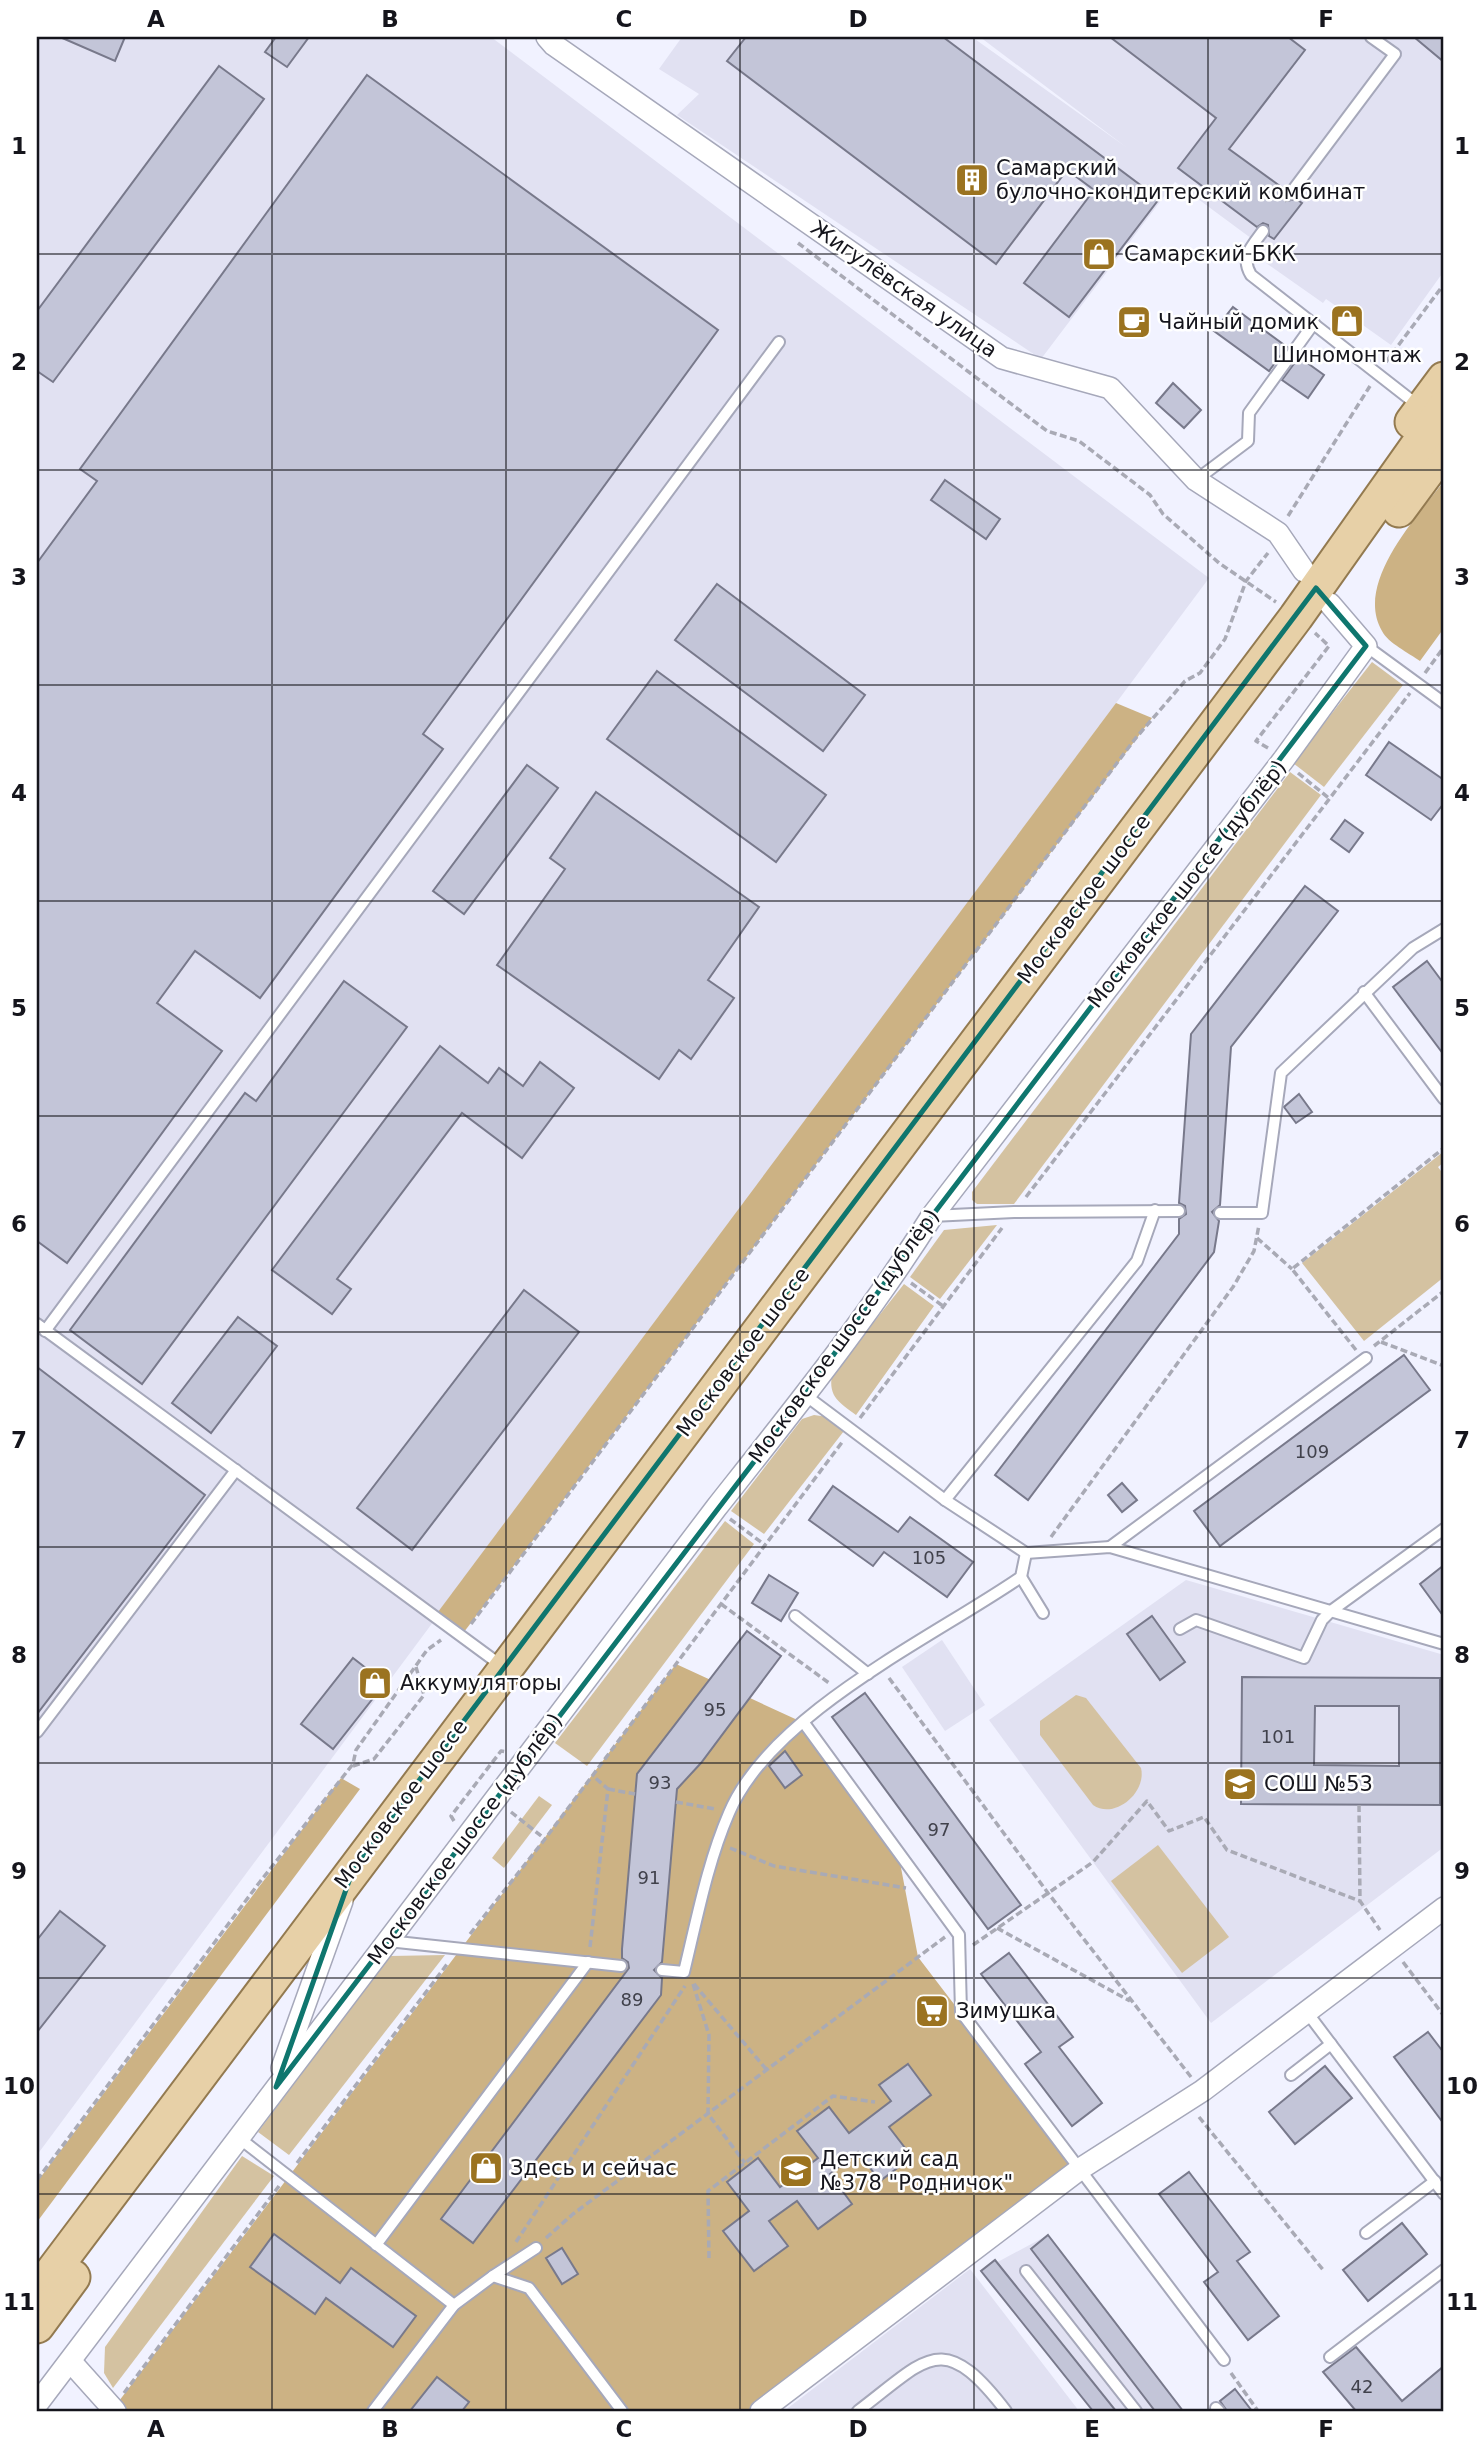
<svg xmlns="http://www.w3.org/2000/svg" width="1481" height="2448" font-family="'DejaVu Sans',sans-serif">
<rect width="100%" height="100%" fill="#f1f2ff"/>
<!-- built -->
<g fill="#e1e1f2">
<polygon points="37,37 491,37 1209,578 37,2155"/>
<polygon points="682,37 972,37 1126,147 980,37 1444,37 1444,271 1391,345 1326,299 1323,303 1266,263 1267,250 1175,182 1041,359 677,115 699,94 659,69"/>
<polygon points="1186,1580 1444,1655 1444,1847 1211,2023 989,1720"/>
<polygon points="942,1640 985,1705 945,1731 902,1667"/>
<polygon points="1048,2235 1183,2411 1093,2411 981,2271"/>
<polygon points="970,2269 1079,2411 784,2411"/>
</g>
<!-- green -->
<g fill="#d4c2a1">
<polygon points="1372,662 1403,685 1324,787 1293,763"/>
<polygon points="1290,772 1321,795 1014,1204 977,1204 972,1200 972,1192"/>
<polygon points="1443,1152 1444,1162 1438,1167 1444,1175 1444,1277 1364,1341 1302,1263"/>
<polygon points="997,1225 940,1299 910,1277 944,1230"/>
<path d="M904 1284 934 1306 856 1415C840 1403 828 1397 832 1375Z"/>
<polygon points="814,1415 828,1417 844,1431 764,1534 731,1511 802,1419"/>
<polygon points="725,1521 754,1544 587,1766 555,1743"/>
<path d="M1076 1695 1086 1698 1141 1768C1147 1793 1114 1820 1093 1805L1040 1735V1721Z"/>
<polygon points="539,1796 552,1805 504,1868 492,1858"/>
<polygon points="1158,1845 1229,1937 1182,1973 1111,1881"/>
<polygon points="445,1955 289,2155 258,2132 390,1956"/>
<polygon points="242,2156 274,2176 113,2388 104,2373 105,2347"/>
</g>
<!-- forest -->
<g fill="#ccb284">
<path d="M1444 481V628L1420 661C1409 653 1388 643 1382 631 1354 583 1417 517 1444 481Z"/>
<polygon points="1116,703 1152,718 461,1636 435,1616"/>
<polygon points="676,1664 804,1723 898,1852 918,1957 1080,2169 761,2411 115,2411 113,2409"/>
<polygon points="341,1778 360,1789 37,2222 37,2182"/>
</g>
<!-- building -->
<g fill="#c3c5d8" stroke="#78798b" stroke-width="2" fill-rule="evenodd">
<polygon points="60,37 125,37 115,61"/>
<polygon points="276,37 309,37 287,67 265,52"/>
<polygon points="746,37 943,37 1159,199 1069,317 1024,283 1094,190 1067,170 996,264 727,61"/>
<polygon points="1110,37 1288,37 1305,50 1229,149 1284,189 1286,201 1296,199 1302,203 1274,239 1269,236 1268,225 1263,223 1257,227 1178,168 1216,118"/>
<polygon points="1414,37 1444,37 1444,62"/>
<polygon points="219,66 264,99 53,382 37,371 37,311"/>
<polygon points="367,75 718,330 423,734 443,749 260,998 195,951 157,1003 222,1051 67,1263 37,1241 37,563 97,481 80,469"/>
<polygon points="1233,307 1287,347 1269,371 1214,331"/>
<polygon points="1131,310 1146,321 1137,334 1122,322"/>
<polygon points="1299,357 1324,375 1308,398 1282,380"/>
<polygon points="1173,383 1201,410 1184,428 1156,403"/>
<polygon points="945,480 1000,519 986,539 931,500"/>
<polygon points="717,584 865,695 823,751 675,640"/>
<polygon points="657,671 826,795 776,862 607,739"/>
<polygon points="1389,742 1444,780 1444,803 1431,820 1366,775"/>
<polygon points="527,765 558,788 464,914 433,891"/>
<polygon points="596,792 759,907 708,980 734,998 691,1059 679,1050 659,1079 497,965 565,869 550,858"/>
<polygon points="1345,820 1363,833 1349,852 1331,839"/>
<polygon points="1305,886 1338,911 1231,1047 1220,1205 1212,1212 1219,1221 1214,1252 1028,1500 995,1475 1179,1234 1179,1219 1186,1214 1185,1206 1179,1203 1191,1034"/>
<polygon points="1427,961 1444,984 1444,1055 1393,987"/>
<polygon points="344,981 407,1027 142,1384 70,1330 245,1093 256,1101"/>
<polygon points="440,1046 488,1083 499,1068 523,1086 540,1062 574,1088 522,1158 462,1113 337,1279 351,1289 332,1314 272,1270"/>
<polygon points="1299,1094 1312,1112 1296,1123 1284,1107"/>
<polygon points="524,1290 579,1332 412,1550 357,1508"/>
<polygon points="238,1317 277,1346 211,1433 172,1403"/>
<polygon points="1404,1355 1430,1390 1220,1546 1194,1511"/>
<polygon points="37,1367 205,1495 37,1714"/>
<polygon points="1122,1483 1137,1500 1122,1512 1108,1495"/>
<polygon points="833,1486 898,1532 910,1517 973,1562 947,1597 884,1552 873,1566 809,1520"/>
<polygon points="1444,1565 1444,1617 1420,1584"/>
<polygon points="769,1575 798,1593 781,1621 752,1603"/>
<polygon points="1152,1616 1185,1662 1160,1680 1127,1634"/>
<polygon points="747,1631 781,1656 701,1763 677,1789 662,1962 654,1970 662,1978 661,1995 473,2243 441,2219 629,1968 628,1962 622,1958 622,1949 637,1774"/>
<polygon points="353,1658 385,1683 333,1749 301,1724"/>
<path d="M1242 1677 1440 1678V1805L1241 1804ZM1315 1706H1399V1766L1314 1765Z"/>
<polygon points="865,1693 1021,1905 988,1929 832,1717"/>
<polygon points="785,1751 802,1775 785,1788 769,1766"/>
<polygon points="60,1911 105,1946 37,2032 37,1940"/>
<polygon points="1009,1953 1073,2037 1059,2047 1102,2103 1072,2126 1025,2064 1041,2052 981,1974"/>
<polygon points="1428,2032 1444,2053 1444,2124 1394,2057"/>
<polygon points="908,2064 931,2095 889,2127 912,2157 880,2181 858,2152 830,2174 852,2204 818,2229 797,2201 769,2221 788,2246 754,2271 723,2231 749,2211 727,2182 758,2158 780,2187 818,2158 797,2131 829,2107 849,2133 891,2101 879,2085"/>
<polygon points="1325,2066 1352,2098 1295,2144 1269,2112"/>
<polygon points="1189,2172 1250,2252 1237,2261 1279,2316 1248,2340 1204,2282 1218,2272 1159,2194"/>
<polygon points="1402,2223 1427,2254 1368,2301 1343,2270"/>
<polygon points="274,2234 340,2283 351,2268 416,2316 393,2347 326,2298 315,2314 250,2267"/>
<polygon points="1048,2235 1183,2411 1155,2411 1031,2249"/>
<polygon points="562,2248 578,2274 562,2284 546,2258"/>
<polygon points="995,2260 1116,2411 1093,2411 981,2271"/>
<polygon points="1356,2347 1402,2401 1444,2366 1444,2411 1356,2411 1323,2372"/>
<polygon points="437,2377 469,2402 462,2411 410,2411"/>
<polygon points="1235,2389 1252,2411 1227,2411 1220,2401"/>
</g>
<g fill="none" stroke-linecap="round" stroke-linejoin="round">
<!-- service casing -->
<g stroke="#a6a8ba" stroke-width="14">
<g id="service">
<polyline points="1290,194 1395,54 1371,37"/>
<path d="M1263 231C1252 246 1240 257 1251 275L1420 407"/>
<polyline points="1196,480 1248,441 1249,413 1314,323"/>
<polyline points="1366,646 1444,703"/>
<polyline points="1364,992 1444,1099"/>
<polyline points="1220,1213 1262,1213 1281,1073 1413,948 1444,929"/>
<polyline points="932,1216 1014,1212 1179,1211"/>
<polyline points="37,1324 502,1666"/>
<polyline points="45,1331 779,342"/>
<polyline points="805,1395 945,1500 1026,1553 1110,1547 1444,1644"/>
<polyline points="945,1500 1137,1261 1155,1210"/>
<polyline points="1110,1547 1366,1358"/>
<polyline points="1021,1577 1043,1613"/>
<polyline points="795,1616 868,1674"/>
<polyline points="1180,1629 1196,1620 1304,1658 1322,1620 1331,1611 1444,1529"/>
<polyline points="804,1723 959,1935 961,2012 1224,2360"/>
<polyline points="37,1732 236,1470"/>
<polyline points="388,1941 621,1966"/>
<path d="M662 1970 684 1972C697 1919 707 1864 729 1813 771 1713 934 1637 1021 1577L1026 1553"/>
<polyline points="1306,2011 1444,2194"/>
<polyline points="1291,2075 1331,2044"/>
<polyline points="239,2138 454,2305"/>
<polyline points="1366,2233 1435,2181"/>
<polyline points="376,2245 588,1962"/>
<polyline points="1026,2271 1136,2411"/>
<polyline points="493,2276 536,2248"/>
<polyline points="1330,2357 1444,2270"/>
<polyline points="1216,2408 1219,2411"/>
<polyline points="373,2411 454,2305 493,2276 529,2288 622,2411"/>
<path d="M858 2411C928 2358 942 2328 1006 2411"/>
</g>
</g>
<!-- minor casing -->
<g stroke="#a6a8ba" stroke-width="24">
<g id="minor">
<polyline points="547,37 554,45 1002,358 1110,388 1196,480 1278,533 1304,571"/>
<polyline points="282,2068 342,1901"/>
<polyline points="71,2362 115,2411"/>
<path d="M37 2404 716 1508C791 1413 867 1319 932 1216L1284 759 1366 646 1330 604"/>
<polyline points="761,2411 1080,2169 1202,2091 1444,1908"/>
</g>
</g>
<!-- primary casing -->
<g stroke="#937a50" stroke-width="37">
<g id="primary">
<polyline points="1412,422 1444,379"/>
<polyline points="1399,510 1444,449"/>
<polyline points="37,2292 1296,617 1444,408"/>
<polyline points="37,2326 73,2277"/>
</g>
</g>
<!-- path -->
<g stroke="#a9aab5" stroke-width="3.5" stroke-dasharray="7 3.5" stroke-linecap="butt">
<polyline points="798,243 1047,431 1079,441 1150,495 1163,514 1219,563 1276,602"/>
<polyline points="1386,362 1444,284"/>
<polyline points="1288,516 1370,386"/>
<polyline points="1425,673 1444,647"/>
<polyline points="1268,748 1256,741 1329,646 1315,633"/>
<polyline points="1298,773 1330,799"/>
<polyline points="1026,1197 1410,693"/>
<polyline points="1257,1238 1292,1269"/>
<polyline points="911,1283 943,1306"/>
<polyline points="1381,1342 1444,1366"/>
<polyline points="1374,1346 1444,1291"/>
<polyline points="1356,1350 1292,1269 1444,1148"/>
<polyline points="860,1418 1002,1228"/>
<polyline points="730,1519 765,1545"/>
<polyline points="1051,1537 1233,1287 1254,1251 1259,1225"/>
<polyline points="721,1604 829,1683"/>
<polyline points="471,1624 1135,739 1185,681 1200,673 1225,639 1246,581 1268,553"/>
<polyline points="889,1678 1048,1893 1191,2077"/>
<polyline points="353,1766 374,1759 424,1695 416,1667"/>
<polyline points="608,1789 635,1794"/>
<polyline points="676,1802 715,1809"/>
<polyline points="1359,1805 1360,1901 1380,1930"/>
<polyline points="511,1812 545,1839"/>
<polyline points="454,1821 451,1816 501,1751 507,1752"/>
<polyline points="730,1848 774,1866 906,1888"/>
<polyline points="997,1928 1130,2001"/>
<polyline points="470,1934 545,1839 843,1441"/>
<polyline points="973,1945 1093,1862 1147,1801 1169,1831 1204,1817 1227,1850 1360,1901"/>
<polyline points="590,1947 608,1789 593,1776"/>
<polyline points="1403,1962 1444,2016"/>
<polyline points="693,1984 709,2035 708,2114 745,2163"/>
<polyline points="694,1984 766,2069"/>
<polyline points="1199,2117 1324,2271"/>
<polyline points="297,2163 448,1963"/>
<polyline points="37,2180 259,1883 353,1764 356,1750 427,1650 441,1640"/>
<polyline points="546,2238 573,2214 945,1937"/>
<polyline points="516,2242 685,1986"/>
<polyline points="709,2258 708,2191 833,2096 875,2102"/>
<polyline points="1231,2373 1258,2411"/>
<polyline points="124,2393 279,2186"/>
</g>
<!-- service -->
<use href="#service" stroke="#fff" stroke-width="10"/>
<!-- minor -->
<use href="#minor" stroke="#fff" stroke-width="21"/>
<!-- primary -->
<use href="#primary" stroke="#e7d0a7" stroke-width="33"/>
</g>
<!-- marked area -->
<path fill="none" stroke="#0f766e" stroke-width="5" stroke-linejoin="round" d="M1316 588 1366 646 932 1216 805 1395 276 2087 354 1867Z"/>
<!-- grid -->
<path fill="none" stroke="#15151c" stroke-width="2" stroke-opacity="0.55" d="M272 37V2411M506 37V2411M740 37V2411M974 37V2411M1208 37V2411M37 254H1444M37 470H1444M37 685H1444M37 901H1444M37 1116H1444M37 1332H1444M37 1547H1444M37 1763H1444M37 1978H1444M37 2194H1444"/>
<!-- icons -->
<defs>
<g id="building-square" transform="scale(1.75)"><rect x="-9" y="-9" width="18" height="18" rx="4" fill="#9b7320" stroke="#fff"/><path d="M-4-6H4V6H1V3H-1V6H-4ZM-2.5-4.3h1.7v1.8h-1.7ZM.8-4.3h1.7v1.8H.8ZM-2.5-1h1.7V.8h-1.7ZM.8-1h1.7V.8H.8Z" fill="#fff"/></g>
<g id="shop-square" transform="scale(1.75)"><rect x="-9" y="-9" width="18" height="18" rx="4" fill="#9b7320" stroke="#fff"/><path d="M-5-2.5h2.3a2.7 3.5 0 0 1 5.4 0H5L5.5 6h-11ZM-1.5-2.5h3a1.5 2.3 0 0 0-3 0Z" fill="#fff"/></g>
<g id="cafe-square" transform="scale(1.75)"><rect x="-9" y="-9" width="18" height="18" rx="4" fill="#9b7320" stroke="#fff"/><path d="M-5.5-4.5H6V0H3Q3 3.5 0 3.5H-2.5Q-5.5 3.5-5.5 0ZM3-3.2v2h1.7v-2ZM-6 4.5H4V6H-6Z" fill="#fff"/></g>
<g id="school-square" transform="scale(1.75)"><rect x="-9" y="-9" width="18" height="18" rx="4" fill="#9b7320" stroke="#fff"/><path d="M0-5L7-2L0 1L-7-2ZM-4 1L0 2.5L4 1V4Q0 6-4 4Z" fill="#fff"/></g>
<g id="supermarket-square" transform="scale(1.75)"><rect x="-9" y="-9" width="18" height="18" rx="4" fill="#9b7320" stroke="#fff"/><path d="M-6-5.5h2.5l.6 2H6L4.5 2H-2.5L-4.4-4H-6ZM-1.5 3.2a1.3 1.3 0 1 0 .1 0ZM3 3.2a1.3 1.3 0 1 0 .1 0Z" fill="#fff"/></g>
</defs>
<g fill-rule="evenodd">
<use href="#building-square" x="972" y="180"/>
<use href="#shop-square" x="1099" y="254"/>
<use href="#shop-square" x="1347" y="321"/>
<use href="#cafe-square" x="1134" y="322"/>
<use href="#shop-square" x="375" y="1683"/>
<use href="#school-square" x="1240" y="1784"/>
<use href="#supermarket-square" x="932" y="2011"/>
<use href="#shop-square" x="486" y="2168"/>
<use href="#school-square" x="796" y="2171"/>
</g>
<g text-anchor="middle" dominant-baseline="central" stroke-width="5" stroke-linejoin="round" paint-order="stroke">
<!-- number labels -->
<g font-size="18" fill="#40414b">
<text x="1312" y="1451">109</text>
<text x="929" y="1557">105</text>
<text x="715" y="1709">95</text>
<text x="1278" y="1736">101</text>
<text x="660" y="1782">93</text>
<text x="939" y="1829">97</text>
<text x="649" y="1877">91</text>
<text x="632" y="1999">89</text>
<text x="1362" y="2386">42</text>
</g>
<!-- poi labels -->
<g font-size="21" fill="#15151c" stroke="#fff" text-anchor="start">
<text x="996" y="168">Самарский<tspan x="996" dy="24">булочно-кондитерский комбинат</tspan></text>
<text x="1124" y="254">Самарский БКК</text>
<text x="1158" y="322">Чайный домик</text>
<text x="1347" y="355" text-anchor="middle">Шиномонтаж</text>
<text x="400" y="1683">Аккумуляторы</text>
<text x="1264" y="1784">СОШ №53</text>
<text x="956" y="2011">Зимушка</text>
<text x="820" y="2159">Детский сад<tspan x="820" dy="24">№378 "Родничок"</tspan></text>
<text x="510" y="2168">Здесь и сейчас</text>
</g>
<!-- street labels -->
<g font-size="21" fill="#15151c" stroke="#fff">
<text transform="translate(904 289) rotate(35)">Жигулёвская улица</text>
<text transform="translate(1187 884) rotate(-52)">Московское шоссе (дублёр)</text>
<text transform="translate(1084 899) rotate(-53)">Московское шоссе</text>
<text transform="translate(844 1336) rotate(-54)">Московское шоссе (дублёр)</text>
<text transform="translate(743 1352) rotate(-53)">Московское шоссе</text>
<text transform="translate(401 1804) rotate(-53)">Московское шоссе</text>
<text transform="translate(465 1839) rotate(-53)">Московское шоссе (дублёр)</text>
</g>
</g>
<!-- border -->
<rect width="1481" height="2448" fill="none" stroke="#ffffff" stroke-width="77"/>
<rect x="38" y="38" width="1404" height="2372" fill="none" stroke="#15151c" stroke-width="2.5"/>
<g font-size="23" text-anchor="middle" font-weight="bold" fill="#15151c">
<text x="156" y="27">A</text>
<text x="390" y="27">B</text>
<text x="624" y="27">C</text>
<text x="858" y="27">D</text>
<text x="1092" y="27">E</text>
<text x="1326" y="27">F</text>
<text x="19" y="154">1</text>
<text x="1462" y="154">1</text>
<text x="19" y="370">2</text>
<text x="1462" y="370">2</text>
<text x="19" y="585">3</text>
<text x="1462" y="585">3</text>
<text x="19" y="801">4</text>
<text x="1462" y="801">4</text>
<text x="19" y="1016">5</text>
<text x="1462" y="1016">5</text>
<text x="19" y="1232">6</text>
<text x="1462" y="1232">6</text>
<text x="19" y="1448">7</text>
<text x="1462" y="1448">7</text>
<text x="19" y="1663">8</text>
<text x="1462" y="1663">8</text>
<text x="19" y="1879">9</text>
<text x="1462" y="1879">9</text>
<text x="19" y="2094">10</text>
<text x="1462" y="2094">10</text>
<text x="19" y="2310">11</text>
<text x="1462" y="2310">11</text>
<text x="156" y="2437">A</text>
<text x="390" y="2437">B</text>
<text x="624" y="2437">C</text>
<text x="858" y="2437">D</text>
<text x="1092" y="2437">E</text>
<text x="1326" y="2437">F</text>
</g>
</svg>
